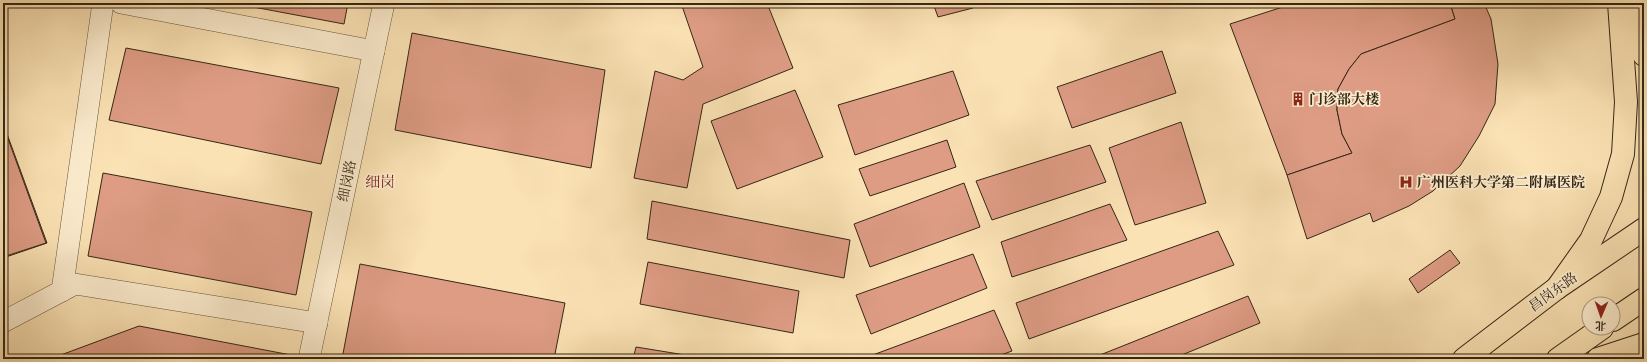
<svg xmlns="http://www.w3.org/2000/svg" width="1647" height="362" font-family="'IM FELL French Canon','Noto Serif SC',serif">
<rect width="100%" height="100%" fill="#fbe2b4"/>
<filter id="stains"><feTurbulence type="fractalNoise" baseFrequency=".005" numOctaves="4"/><feColorMatrix values="0 0 0 0 .2 0 0 0 0 .09 0 0 0 0 .02 0 0 0 .5 -.17"/></filter>
<radialGradient id="worn" r=".72"><stop offset=".6" stop-color="#630" stop-opacity="0"/><stop offset="1" stop-color="#630" stop-opacity=".3"/></radialGradient>
<!-- building -->
<g fill="#de9c85" stroke="#352715">
<polygon points="232,3 348,3 344,24"/>
<polygon points="681,3 767,3 793,68 703,104 687,188 634,178 655,71 683,80 703,67"/>
<polygon points="933,3 971,3 973,8 938,17"/>
<polygon points="1295,3 1450,3 1455,19 1361,54 1349,69 1338,89 1337,110 1342,134 1352,153 1287,175 1230,24"/>
<polygon points="1450,3 1484,3 1491,19 1498,64 1495,104 1479,136 1460,166 1433,191 1409,206 1373,222 1370,213 1307,239 1287,175 1352,153 1342,134 1337,110 1338,89 1349,69 1361,54 1455,19"/>
<polygon points="412,33 605,70 591,168 395,130"/>
<polygon points="126,48 339,88 321,164 109,120"/>
<polygon points="1162,51 1176,93 1072,128 1057,87"/>
<polygon points="953,71 969,115 855,155 838,105"/>
<polygon points="795,90 823,157 737,189 711,121"/>
<polygon points="1181,122 1206,203 1135,225 1109,148"/>
<polygon points="3,123 47,243 3,258"/>
<polygon points="3,125 46,243 3,257"/>
<polygon points="947,140 956,167 870,196 859,169"/>
<polygon points="1090,145 1106,182 992,220 976,181"/>
<polygon points="103,173 312,212 296,295 88,256"/>
<polygon points="964,183 980,227 870,267 854,224"/>
<polygon points="652,201 850,240 844,278 647,239"/>
<polygon points="1110,204 1127,240 1012,277 1001,242"/>
<polygon points="1218,231 1234,265 1029,339 1016,303"/>
<polygon points="1450,250 1460,263 1418,293 1409,279"/>
<polygon points="973,254 987,288 871,334 856,295"/>
<polygon points="648,262 799,291 793,333 640,304"/>
<polygon points="360,264 565,303 554,359 342,359"/>
<polygon points="1248,296 1260,323 1172,359 1090,359"/>
<polygon points="994,310 1012,351 990,359 862,359"/>
<polygon points="139,326 291,355 290,359 50,359"/>
<polygon points="636,347 710,359 633,359"/>
</g>
<g fill="none" stroke-linecap="round" stroke-linejoin="round">
<!-- street casing -->
<g stroke="#66563d" stroke-width="22">
<g id="street">
<polyline points="121,3 374,51"/>
<polyline points="62,291 103,3"/>
<polyline points="3,322 75,284 317,323"/>
<polyline points="309,359 384,3"/>
</g>
</g>
<!-- primary casing -->
<g stroke="#352715" stroke-width="24">
<g id="primary">
<polyline points="1627,8 1644,55"/>
<polyline points="1557,288 1591,240 1611,197 1623,154 1626,102 1619,3"/>
<polyline points="1613,320 1644,299"/>
<polyline points="1464,359 1557,288 1644,229"/>
<polyline points="1558,359 1602,328"/>
<polyline points="1598,359 1644,344"/>
</g>
</g>
<!-- street -->
<use href="#street" stroke="#fcecce" stroke-width="21"/>
<!-- primary -->
<use href="#primary" stroke="#fbe2b4" stroke-width="22"/>
</g>
<!-- icons -->
<defs>
<g id="building-bare" transform="scale(1.08)"><path d="M-4-6H4V6H1V3H-1V6H-4ZM-2.5-4.3h1.7v1.8h-1.7ZM.8-4.3h1.7v1.8H.8ZM-2.5-1h1.7V.8h-1.7ZM.8-1h1.7V.8H.8Z" fill="#8f2418" stroke="#fcecce" stroke-width="2.5" paint-order="stroke"/></g>
<g id="hospital-bare" transform="scale(1.08)"><path d="M-5-5h3v3.5h4V-5h3V5h-3V1.5h-4V5h-3Z" fill="#8f2418" stroke="#fcecce" stroke-width="2.5" paint-order="stroke"/></g>
</defs>
<g fill-rule="evenodd">
<use href="#building-bare" x="1298" y="99"/>
<use href="#hospital-bare" x="1406" y="182"/>
</g>
<g text-anchor="middle" dominant-baseline="central" stroke-width="3.5" stroke-linejoin="round" paint-order="stroke">
<!-- poi labels -->
<g font-size="14" font-weight="bold" fill="#352715" stroke="#fcecce" text-anchor="start">
<text x="1309" y="99">门诊部大楼</text>
<text x="1417" y="182">广州医科大学第二附属医院</text>
</g>
<!-- street labels -->
<g font-size="14" fill="#352715" stroke="#fcecce">
<text transform="translate(347 181) rotate(-78)">细岗路</text>
<text transform="translate(1553 292) rotate(-36)">昌岗东路</text>
</g>
<!-- neighbourhood labels -->
<g font-size="15" fill="#7a1f14" stroke="#fcecce">
<text x="380" y="182">细岗</text>
</g>
</g>
<!-- margin -->
<rect width="1647" height="362" fill="none" stroke="#fbe2b4" stroke-width="16"/>
<rect x="4" y="4" width="1639" height="354" fill="none" stroke="#352715" stroke-width="2"/>
<rect x="8" y="8" width="1631" height="346" fill="none" stroke="#352715"/>
<!-- north arrow -->
<g transform="translate(1601 316) rotate(182)"><circle r="19" fill="#fcecce" stroke="#ac9d84"/>
<path d="M0-3L7 15L0 10L-7 15Z" fill="#8f2418"/>
<text y="-6" font-size="11" font-weight="bold" text-anchor="middle" fill="#352715">北</text>
</g>
<rect width="100%" height="100%" filter="url(#stains)"/>
<rect width="100%" height="100%" fill="url(#worn)"/>
</svg>
